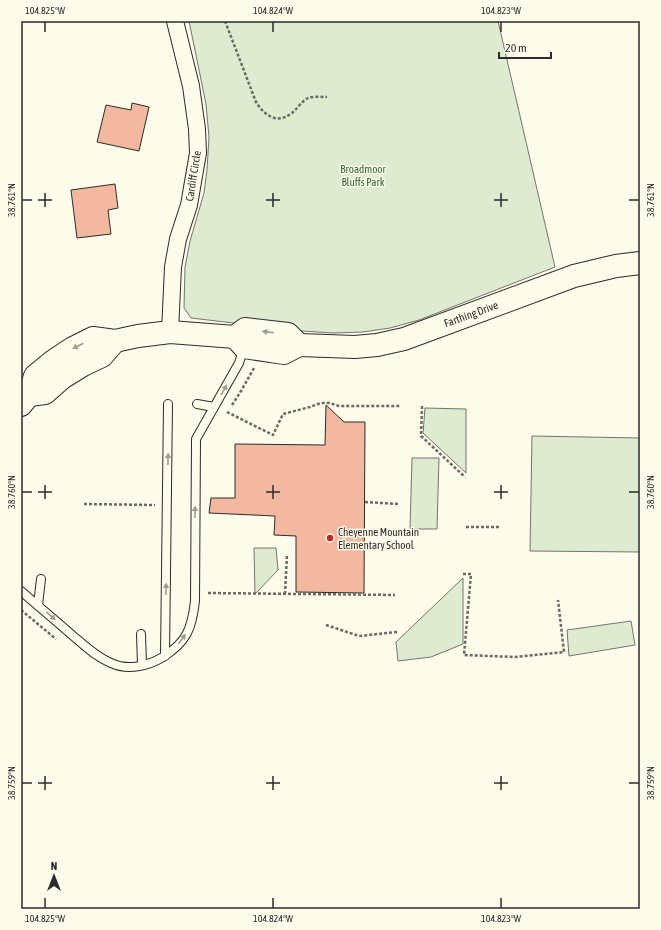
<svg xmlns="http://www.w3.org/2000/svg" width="661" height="930" font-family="'Asap Condensed',sans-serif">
<rect width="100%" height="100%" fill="#fdfbea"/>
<!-- green -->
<g fill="#deebd1" stroke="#74746e">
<polygon points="189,21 498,21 555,267 419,320 390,328 363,332 332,333 302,331 191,318 184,308 185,267 190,241 204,193 207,170 209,137 206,104"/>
<polygon points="425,408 466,409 466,473 423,433"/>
<polygon points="532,436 640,438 640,552 530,551"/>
<polygon points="412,458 439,458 437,529 410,529"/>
<polygon points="254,548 276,548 278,570 255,594"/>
<polygon points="463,578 463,644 431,657 398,661 396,642"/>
<polygon points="631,621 635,645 569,656 567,630"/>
</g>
<!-- building -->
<g fill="#f2b8a0" stroke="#2b2b2b">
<polygon points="132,103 149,107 139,151 97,142 106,105 131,110"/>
<polygon points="115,184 118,208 108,210 111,234 77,238 71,190"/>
<polygon points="326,405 344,422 365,422 364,593 296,592 296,536 274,535 275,516 209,513 211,498 235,498 235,444 325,445"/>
</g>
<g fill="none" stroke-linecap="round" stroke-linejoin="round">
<!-- lane casing -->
<g stroke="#2b2b2b" stroke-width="10">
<g id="lane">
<polyline points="197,404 214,407"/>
<path d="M21 591C38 606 55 620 72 635 84 645 96 657 111 663 128 671 148 666 163 657 187 642 192 628 195 601L196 439 239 363 244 347"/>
<polyline points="38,605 41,579"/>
<polyline points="141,634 142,665"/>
<polyline points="165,656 168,404"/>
</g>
</g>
<!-- street casing -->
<g stroke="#2b2b2b" stroke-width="18">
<polyline id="street" points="170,332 173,267 178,239 189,205 198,153 197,129 191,86 175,21"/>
</g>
<!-- secondary casing -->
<g stroke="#2b2b2b" stroke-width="24">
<g id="secondary">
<polyline points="235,337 245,329 288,334 299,345"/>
<polyline points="29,395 45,393 62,378 83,365 102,356 115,341"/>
<polyline points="21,405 29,395 35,376 52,362 73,348 93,338 115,341 138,336 170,332 235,337 244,347 284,353 299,345 355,347 377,345 404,339 574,276 616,266 640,263"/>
</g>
</g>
<!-- path -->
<g stroke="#6a6964" stroke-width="2.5" stroke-dasharray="3 2" stroke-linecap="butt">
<path d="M225 21 256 102C264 115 277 125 292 113 297 109 302 101 308 98 313 96 321 97 327 97"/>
<polyline points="232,405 241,391 254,368"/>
<polyline points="422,406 421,436 465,477"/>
<polyline points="227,412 273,435 283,414 310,407 321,403 329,403 339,406 400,406"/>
<polyline points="365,502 399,504"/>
<polyline points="84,504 155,505"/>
<polyline points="466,527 499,527"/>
<polyline points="463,574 471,574 464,655 515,657 564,652 558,600"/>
<polyline points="208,593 395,595"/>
<polyline points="285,594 287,555"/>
<polyline points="21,610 56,639"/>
<polyline points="326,625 359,636 397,632"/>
</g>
<!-- lane -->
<use href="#lane" stroke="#fdfbea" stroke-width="8"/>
<!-- street -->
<use href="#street" stroke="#fdfbea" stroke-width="16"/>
<!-- secondary -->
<use href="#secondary" stroke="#fdfbea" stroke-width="22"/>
</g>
<!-- one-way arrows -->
<defs><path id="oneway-solid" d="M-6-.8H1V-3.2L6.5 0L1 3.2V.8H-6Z"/></defs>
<g fill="#9e9d94">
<use href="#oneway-solid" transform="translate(268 332) rotate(-173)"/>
<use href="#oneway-solid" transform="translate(78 346) rotate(153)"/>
<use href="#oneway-solid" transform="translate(224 390) rotate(-60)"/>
<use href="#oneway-solid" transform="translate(168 459) rotate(-89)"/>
<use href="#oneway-solid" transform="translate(195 512) rotate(-90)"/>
<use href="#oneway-solid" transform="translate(166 589) rotate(-89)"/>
<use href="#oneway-solid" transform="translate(51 616) rotate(41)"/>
<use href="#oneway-solid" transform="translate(182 639) rotate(-54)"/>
</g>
<!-- ticks -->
<path fill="none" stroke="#2b2b2b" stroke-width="1.5" d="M45 22V32M273 22V32M501 22V32M45 193V207M273 193V207M501 193V207M22 200H32M38 200H52M266 200H280M494 200H508M629 200H639M45 485V499M273 485V499M501 485V499M22 492H32M38 492H52M266 492H280M494 492H508M629 492H639M45 776V790M273 776V790M501 776V790M22 783H32M38 783H52M266 783H280M494 783H508M629 783H639M45 898V908M273 898V908M501 898V908"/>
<!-- markers -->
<circle fill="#c62828" stroke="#fdfbea" stroke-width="1.5" cx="330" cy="538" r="4"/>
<g text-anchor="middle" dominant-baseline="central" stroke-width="3" stroke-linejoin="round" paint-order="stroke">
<!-- park labels -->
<g font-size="11" fill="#34623c" stroke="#fdfbea">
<text x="363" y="169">Broadmoor<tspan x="363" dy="13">Bluffs Park</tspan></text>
</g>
<!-- street labels -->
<g font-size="11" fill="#2b2b2b" stroke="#fdfbea">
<text transform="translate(193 176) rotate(-81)">Cardiff Circle</text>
<text transform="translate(471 314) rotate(-20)">Farthing Drive</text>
</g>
<!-- poi labels -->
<g font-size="11" fill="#2b2b2b" stroke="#fdfbea" text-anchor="start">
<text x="338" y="532">Cheyenne Mountain<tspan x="338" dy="13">Elementary School</tspan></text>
</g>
</g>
<!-- border -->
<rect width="661" height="930" fill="none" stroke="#fdfbea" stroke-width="44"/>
<!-- north arrow -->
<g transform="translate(54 876)" stroke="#fdfbea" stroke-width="3" paint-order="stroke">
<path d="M0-3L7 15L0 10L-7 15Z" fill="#2b2b2b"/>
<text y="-6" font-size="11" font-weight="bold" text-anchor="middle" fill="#2b2b2b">N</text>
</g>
<!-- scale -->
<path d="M499 52v6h52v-6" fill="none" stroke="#2b2b2b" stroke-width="2"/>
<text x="505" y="52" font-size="12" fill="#2b2b2b" stroke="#fdfbea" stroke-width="3" paint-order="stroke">20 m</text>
<rect x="22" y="22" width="617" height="886" fill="none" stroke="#2b2b2b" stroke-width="1.5"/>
<g font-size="10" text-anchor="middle" fill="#2b2b2b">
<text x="45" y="14">104.825°W</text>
<text x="273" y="14">104.824°W</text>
<text x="501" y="14">104.823°W</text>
<text transform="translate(11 200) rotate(-90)" y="4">38.761°N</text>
<text transform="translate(650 200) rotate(-90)" y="4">38.761°N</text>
<text transform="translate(11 492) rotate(-90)" y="4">38.760°N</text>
<text transform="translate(650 492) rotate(-90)" y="4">38.760°N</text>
<text transform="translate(11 783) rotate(-90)" y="4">38.759°N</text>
<text transform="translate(650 783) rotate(-90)" y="4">38.759°N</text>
<text x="45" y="922">104.825°W</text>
<text x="273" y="922">104.824°W</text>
<text x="501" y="922">104.823°W</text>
</g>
</svg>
